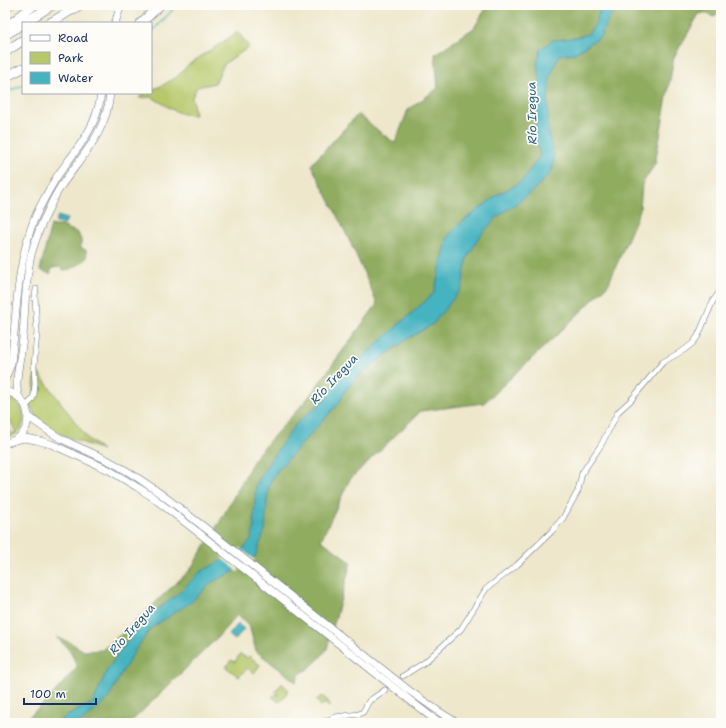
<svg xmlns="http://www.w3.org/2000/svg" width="726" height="728" font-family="'Shantell Sans',sans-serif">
<rect width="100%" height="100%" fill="#fdfcf7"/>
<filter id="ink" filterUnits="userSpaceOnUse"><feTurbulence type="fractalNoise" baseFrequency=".025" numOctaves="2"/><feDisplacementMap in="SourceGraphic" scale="8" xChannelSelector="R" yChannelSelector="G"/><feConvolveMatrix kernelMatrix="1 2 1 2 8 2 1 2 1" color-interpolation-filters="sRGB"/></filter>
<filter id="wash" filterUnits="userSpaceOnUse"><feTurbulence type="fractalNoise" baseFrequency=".012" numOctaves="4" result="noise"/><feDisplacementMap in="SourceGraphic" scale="16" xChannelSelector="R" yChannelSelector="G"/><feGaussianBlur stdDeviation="0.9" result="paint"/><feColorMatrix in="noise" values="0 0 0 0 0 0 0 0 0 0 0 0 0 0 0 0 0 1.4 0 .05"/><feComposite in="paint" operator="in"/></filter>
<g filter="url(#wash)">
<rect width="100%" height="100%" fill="#eee7cb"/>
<!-- green -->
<g fill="#b6c86b" stroke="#687c64">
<polygon points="238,32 249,47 224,64 215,83 197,87 192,97 195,115 183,114 173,110 152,97 139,98 144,93 151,93 151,90 161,86 177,77 188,65"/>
<polygon points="35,368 88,439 102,450 65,436 52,429 40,421 34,413 28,401 34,394"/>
<path d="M5 396C30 402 30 433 5 439V419L12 434 16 432 5 411Z"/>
<polygon points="240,654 247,658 249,656 260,665 254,673 248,668 239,677 226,667 231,660 235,662"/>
<path d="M282 683 288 689C287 694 283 699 279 702L272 697 274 695 277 696 278 694 275 692Z"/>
<polygon points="323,696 331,705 328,707 326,703 321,706 316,700"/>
</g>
<!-- forest -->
<g fill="#90ac5f" stroke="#566e5e">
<path d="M488 5H721V10L714 17 705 13 699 14 674 57 655 164 642 184 640 210 608 285 560 332 484 403 421 411 350 479 321 540 351 562 327 649 319 659 308 669 300 674 296 682 256 651 249 625 237 615 217 638 130 723H21L47 701 77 667 71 652 56 637 71 643 84 651 102 650 125 631 190 570 222 518 256 456 308 398 377 304C358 256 335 210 311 165L358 114 381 133 395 143 408 110 438 88 435 54 474 28Z"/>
<path d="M51 225 54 226H62L78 233 81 240V248L86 250 87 257C84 262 71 270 65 270 60 270 64 268 59 267 58 267 53 268 52 268L50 274 40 270Z"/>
</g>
<!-- water -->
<g fill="#45b3c0" stroke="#30718f">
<path d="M601 5H615L613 11 600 37 575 53 559 55 550 77 548 102V131L554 158 552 172 529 194 496 218 479 237 467 259 462 288 433 324 406 340 360 374 345 391 340 402 277 471 269 484 267 502 265 530 255 557 235 571 212 582 191 602 151 628 136 649 120 676 108 699 90 715 79 723H55C68 716 80 708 93 703L107 670 131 636 150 615 179 593 200 572 243 549 251 540 254 529V514L256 485 269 462 296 424 323 401 337 380 434 293 448 236 462 222 497 195 521 182 540 156 535 135 540 77 537 64 541 48 554 40 574 38 588 34 596 23Z"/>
<polygon points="58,216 67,219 64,225 55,222"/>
<polygon points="238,624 244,629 235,640 229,635"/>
</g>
<!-- pier -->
<polygon fill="#eee7cb" points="240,548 255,560 237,572 234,570 235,569 221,558"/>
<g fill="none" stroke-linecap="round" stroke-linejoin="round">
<!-- stream -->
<g stroke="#45b3c0" stroke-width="1.5">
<polyline points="151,33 177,5"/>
<polyline points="5,93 23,85"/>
</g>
</g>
</g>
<g filter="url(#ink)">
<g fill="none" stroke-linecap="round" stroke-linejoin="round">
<!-- street casing -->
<g stroke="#656f84" stroke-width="6">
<g id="street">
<polyline points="5,11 12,5"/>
<polyline points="26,406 32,400 34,395 35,383 34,366 37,332 35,296 36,289"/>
<polyline points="403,676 425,662 461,629 486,589 517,565 551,532 563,518 578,491 582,473 601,445 618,412 631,400 663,362 684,350 693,343 698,336 713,301 721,290"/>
<polyline points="322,723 335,717 359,714 363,712 369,701 385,690"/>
</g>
</g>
<!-- secondary casing -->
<g stroke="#656f84" stroke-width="8">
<g id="secondary">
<polyline points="115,23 121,5"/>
<path d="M5 379 11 364C17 313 16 263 36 215 42 202 49 190 56 178 71 156 92 134 98 108 100 103 100 98 101 93"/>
<path d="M5 391C36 397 35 439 5 443"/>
<path d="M19 397C13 383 22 353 23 337 25 310 25 282 31 255 35 241 40 226 47 213 51 203 56 194 61 186 82 156 107 132 110 93"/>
<path d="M28 416C39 425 51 433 64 440 79 448 96 454 111 462 145 480 174 504 204 527"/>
<polyline points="14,440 25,438 36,440 51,444 109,470 137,487 151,496 199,533"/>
<polyline points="407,689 441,713 457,723"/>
<polyline points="402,694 430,716 441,723"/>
</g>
</g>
<!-- highway casing -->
<g stroke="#656f84" stroke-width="10">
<g id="highway">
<polyline points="24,23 52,5"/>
<polyline points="50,23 80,5"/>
<polyline points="141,23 160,5"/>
<polyline points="5,28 34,5"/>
<polyline points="5,35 23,24"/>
<polyline points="5,52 23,40"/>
<polyline points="5,77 23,68"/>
</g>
</g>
<!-- street -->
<use href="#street" stroke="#fff" stroke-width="5"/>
<!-- secondary -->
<use href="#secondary" stroke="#fff" stroke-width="7"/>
<!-- highway -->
<use href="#highway" stroke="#fff" stroke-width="9"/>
<!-- secondary-bridge casing -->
<g stroke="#656f84" stroke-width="8" stroke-linecap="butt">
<g id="secondary-bridge">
<polyline points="204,527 407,689"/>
<polyline points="199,533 402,694"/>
</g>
</g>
<!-- secondary-bridge -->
<use href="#secondary-bridge" stroke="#fff" stroke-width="7"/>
</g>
</g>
<g text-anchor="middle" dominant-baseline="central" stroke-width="3.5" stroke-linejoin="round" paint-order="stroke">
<!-- water labels -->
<g font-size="12" font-style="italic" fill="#2a5d80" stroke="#fdfcf7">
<text transform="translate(532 113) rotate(-91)">Río Iregua</text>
<text transform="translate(334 379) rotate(-47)">Río Iregua</text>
<text transform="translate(132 629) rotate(-49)">Río Iregua</text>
</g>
</g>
<!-- margin -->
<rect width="726" height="728" fill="none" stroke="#fdfcf7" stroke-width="20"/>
<!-- legend -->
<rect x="22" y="22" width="130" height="72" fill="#fdfcf7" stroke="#a3aaba"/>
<rect x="30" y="35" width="20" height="6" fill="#ffffff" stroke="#a3aaba"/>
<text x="58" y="42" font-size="12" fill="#1b2f5e">Road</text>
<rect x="30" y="52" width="20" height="12" fill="#b6c86b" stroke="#a3aaba"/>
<text x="58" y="62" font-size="12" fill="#1b2f5e">Park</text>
<rect x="30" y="72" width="20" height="12" fill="#45b3c0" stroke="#a3aaba"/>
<text x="58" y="82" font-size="12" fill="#1b2f5e">Water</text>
<!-- scale -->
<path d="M24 698v6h72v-6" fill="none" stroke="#1b2f5e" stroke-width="2"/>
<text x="30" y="698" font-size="12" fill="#1b2f5e" stroke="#fdfcf7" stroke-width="3" paint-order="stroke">100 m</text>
</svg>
